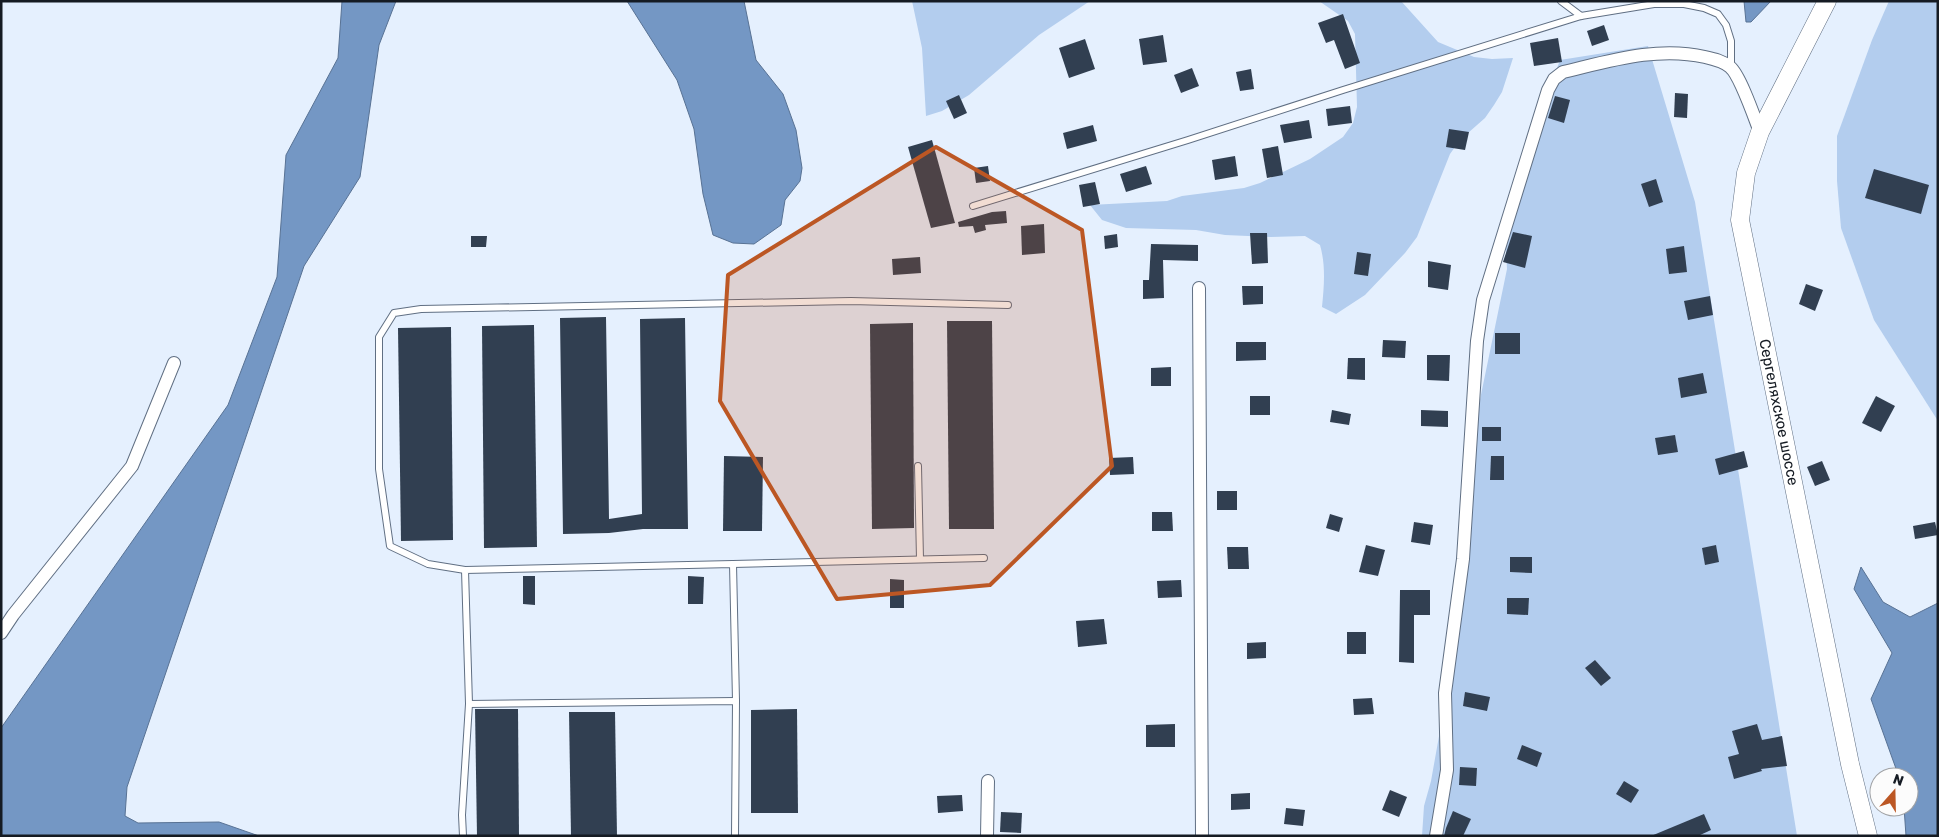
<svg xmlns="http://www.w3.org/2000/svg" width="1939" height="837" font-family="Rubik,sans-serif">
<rect width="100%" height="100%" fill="#e5f0fe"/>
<!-- green -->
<g fill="#b3cdee">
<polygon points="912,1 1090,1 1039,35 969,95 942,111 926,116 922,48"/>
<path d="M1319 1H1401L1438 42 1474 57 1492 59 1513 58 1502 92 1494 105 1485 118 1460 140 1450 154 1417 237 1405 253 1365 295 1336 314 1322 307C1324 286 1326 266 1320 245L1305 236 1271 237 1225 235 1196 230 1126 228 1102 220 1090 205 1167 201 1182 196 1244 188 1260 183 1310 159 1343 137 1353 123 1357 107 1355 34 1348 21Z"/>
<polygon points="1889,1 1938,1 1938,421 1874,320 1841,228 1837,181 1837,136 1872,40"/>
<polygon points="1648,46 1695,202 1797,836 1422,836 1424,806 1431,781 1441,725 1477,414 1507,269 1505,235 1516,181 1560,60"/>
</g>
<!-- water -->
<g fill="#7497c4" stroke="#587294">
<polygon points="342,1 396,1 379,45 360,177 304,266 127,787 125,816 138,823 219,822 259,836 1,836 1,728 228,405 277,277 286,155 338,58"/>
<polygon points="627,1 744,1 756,60 783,94 796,130 802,168 800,181 785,200 781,225 754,244 733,243 713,235 703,194 694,129 677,80"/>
<polygon points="1744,1 1771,1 1751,22 1746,22"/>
<polygon points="1861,567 1883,602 1910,617 1938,603 1938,836 1906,836 1904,807 1909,807 1909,777 1899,777 1871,699 1892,653 1854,589"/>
</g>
<!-- building -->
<g fill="#313f51">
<polygon points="1343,14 1360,63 1345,69 1334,40 1326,43 1318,23"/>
<polygon points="1604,25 1609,40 1592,46 1587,31"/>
<polygon points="1163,35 1167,62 1143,65 1139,39"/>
<polygon points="1558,38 1562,62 1534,66 1530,43"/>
<polygon points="1085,39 1095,69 1069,78 1059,48"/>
<polygon points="1192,68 1199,86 1181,93 1174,75"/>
<polygon points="1251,69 1254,89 1240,91 1236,72"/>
<polygon points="1675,93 1688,94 1687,118 1674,117"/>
<polygon points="959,95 967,113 954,119 946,101"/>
<polygon points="1555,96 1570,100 1564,123 1548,118"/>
<polygon points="1350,106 1352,123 1328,126 1326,109"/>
<polygon points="1309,120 1312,138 1284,143 1280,125"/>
<polygon points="1093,125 1097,141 1067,149 1063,133"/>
<polygon points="1449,129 1469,132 1465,150 1446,147"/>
<polygon points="932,140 955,223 931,228 908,147"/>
<polygon points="1278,146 1283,175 1267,178 1262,149"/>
<polygon points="1235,156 1238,176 1215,180 1212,160"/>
<polygon points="988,166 990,181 976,183 974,168"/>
<polygon points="1146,166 1152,184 1126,192 1120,174"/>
<polygon points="1874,169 1929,185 1921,214 1865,198"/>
<polygon points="1656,179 1663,202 1649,207 1641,184"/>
<polygon points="1095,182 1100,204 1083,207 1079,185"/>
<polygon points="1006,211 1007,223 985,225 986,230 975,233 973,226 959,227 958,222 992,212"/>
<polygon points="1044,224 1045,253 1022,255 1021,226"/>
<polygon points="1513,232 1532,236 1525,268 1503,262"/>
<polygon points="1250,233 1267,233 1268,263 1252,264"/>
<polygon points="1117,234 1118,247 1105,249 1104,236"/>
<polygon points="471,236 487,236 486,247 471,247"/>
<polygon points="1151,244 1198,245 1198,261 1163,260 1164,298 1143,299 1143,280 1149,280"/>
<polygon points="1684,246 1687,272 1669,274 1666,249"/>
<polygon points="1357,252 1371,254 1368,276 1354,274"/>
<polygon points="920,257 921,273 893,275 892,259"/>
<polygon points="1428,261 1451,265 1448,290 1428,287"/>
<polygon points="1806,284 1823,290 1815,311 1799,304"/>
<polygon points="1242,286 1263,286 1263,304 1243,305"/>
<polygon points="1710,296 1713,315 1688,320 1684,301"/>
<polygon points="606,317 609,519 642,514 640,319 685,318 688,529 643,529 609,533 563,534 560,318"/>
<polygon points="947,321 992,321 994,529 949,529"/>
<polygon points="913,323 914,528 872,529 870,324"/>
<polygon points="534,325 537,547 484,548 482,326"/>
<polygon points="451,327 453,540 401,541 398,328"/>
<rect x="1495" y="333" width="25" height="21"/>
<polygon points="1383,340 1406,341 1405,358 1382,357"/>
<polygon points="1236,342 1266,342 1266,360 1236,361"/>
<polygon points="1427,355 1450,355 1449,381 1427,380"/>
<polygon points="1348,358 1365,358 1365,380 1347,379"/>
<polygon points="1171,367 1171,386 1151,386 1151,368"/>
<polygon points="1703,373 1707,393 1681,398 1678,378"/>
<rect x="1250" y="396" width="20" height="19"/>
<polygon points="1876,396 1895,406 1881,432 1862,423"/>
<polygon points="1332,410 1351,414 1349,425 1330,422"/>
<polygon points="1421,410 1448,411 1448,427 1421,426"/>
<rect x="1482" y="427" width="19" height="14"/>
<polygon points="1675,435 1678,452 1658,455 1655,438"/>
<polygon points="1744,451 1748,467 1719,475 1715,459"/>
<polygon points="724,456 763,457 762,531 723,531"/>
<polygon points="1491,456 1504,456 1504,480 1490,480"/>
<polygon points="1133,457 1134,474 1110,475 1109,458"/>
<polygon points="1822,461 1830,480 1815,486 1807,467"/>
<rect x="1217" y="491" width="20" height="19"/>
<polygon points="1152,512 1172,512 1173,531 1152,531"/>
<polygon points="1330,514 1343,518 1339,532 1326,528"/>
<polygon points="1414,522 1433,525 1430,545 1411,542"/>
<polygon points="1935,522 1938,535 1915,539 1913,526"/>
<polygon points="1366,545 1385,550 1378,576 1359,572"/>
<polygon points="1716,545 1719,562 1705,565 1702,548"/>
<polygon points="1227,547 1248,547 1249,569 1228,569"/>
<polygon points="1510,557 1532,557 1532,573 1510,572"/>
<polygon points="523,576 535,576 535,605 523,604"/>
<polygon points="688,576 704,577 703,604 688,604"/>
<polygon points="890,579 904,580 904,608 890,608"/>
<polygon points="1181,580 1182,597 1158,598 1157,581"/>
<polygon points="1400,590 1430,590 1430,615 1414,615 1414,663 1399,662"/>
<polygon points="1507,598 1529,598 1528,615 1507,614"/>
<polygon points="1104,619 1107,644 1078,647 1076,621"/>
<rect x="1347" y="632" width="19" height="22"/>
<polygon points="1266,642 1266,658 1247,659 1247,643"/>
<polygon points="1595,660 1611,678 1601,686 1585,668"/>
<polygon points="1465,692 1490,697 1487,711 1463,706"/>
<polygon points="1372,698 1374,714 1354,715 1353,699"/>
<polygon points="475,709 518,709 519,836 477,836"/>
<polygon points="797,709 798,813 751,813 751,710"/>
<polygon points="569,712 615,712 617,836 571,836"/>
<polygon points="1175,724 1175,747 1146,747 1146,725"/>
<polygon points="1757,724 1762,740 1782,736 1787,766 1761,769 1762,771 1734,779 1728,757 1739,754 1732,731"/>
<polygon points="1522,745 1542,753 1537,767 1517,759"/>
<polygon points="1460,767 1477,768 1476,786 1459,785"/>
<polygon points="1624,781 1639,790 1631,803 1616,794"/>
<polygon points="1390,790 1407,797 1399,817 1382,810"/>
<polygon points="1250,793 1250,809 1231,810 1231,794"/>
<polygon points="962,795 963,811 938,813 937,796"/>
<polygon points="1286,808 1305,810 1303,826 1284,824"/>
<polygon points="1453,811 1471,819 1463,836 1444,836 1446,828"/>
<polygon points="1001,812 1022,813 1021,833 1000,832"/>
<polygon points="1704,814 1711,830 1698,836 1651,836"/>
</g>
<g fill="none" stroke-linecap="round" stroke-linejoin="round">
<!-- service casing -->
<g stroke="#606f83" stroke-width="8">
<g id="service">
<polyline points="1561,1 1581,16"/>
<polyline points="973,206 1188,140 1343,90 1581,16 1654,4 1684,4 1704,8 1718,14 1726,25 1731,41 1731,66"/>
<polyline points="918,466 920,559"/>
<polyline points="733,564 984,558"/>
<polyline points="465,570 428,564 390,546 379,469 379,337 394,313 421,309 851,301 1008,305"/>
<polyline points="469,704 736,701 735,836"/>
<polyline points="463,836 462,815 469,704 465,570 733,564 736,701"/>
</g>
</g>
<!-- minor casing -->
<g stroke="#606f83" stroke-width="14">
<g id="minor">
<polyline points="1199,288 1202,836"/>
<polyline points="1,633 13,615 132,466 174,363"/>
<polyline points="987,836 988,781"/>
<path d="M1436 836 1447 770 1445 693 1463 559 1477 341 1483 300 1548 90 1554 79 1563 72C1610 61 1657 46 1705 57 1714 59 1723 61 1730 67 1740 75 1755 119 1760 132"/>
</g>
</g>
<!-- secondary casing -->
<g stroke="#606f83" stroke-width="19">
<g id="secondary">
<path id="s1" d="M1827 1 1760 132 1746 173 1740 220 1850 764 1868 836"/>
</g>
</g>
<!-- service -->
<use href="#service" stroke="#fff" stroke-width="6"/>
<!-- minor -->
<use href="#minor" stroke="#fff" stroke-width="12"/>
<!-- secondary -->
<use href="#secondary" stroke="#fff" stroke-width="18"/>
</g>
<!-- marked area -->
<path fill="#bc5724" fill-opacity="0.2" stroke="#bc5724" stroke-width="4" stroke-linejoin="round" d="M936 147 1082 230 1112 466 990 585 837 599 720 401 728 275Z"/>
<g text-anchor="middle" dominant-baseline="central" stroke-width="5" stroke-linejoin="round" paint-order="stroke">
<!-- street labels -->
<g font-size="15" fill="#151b23" stroke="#fcfcfc">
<text stroke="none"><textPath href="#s1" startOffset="434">Сергеляхское шоссе</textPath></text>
</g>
</g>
<!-- border -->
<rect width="1939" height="837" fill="none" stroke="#151b23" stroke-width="5"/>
<!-- north arrow -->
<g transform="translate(1894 792) rotate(20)"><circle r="24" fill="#fcfcfc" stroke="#a0a2a5"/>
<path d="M0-4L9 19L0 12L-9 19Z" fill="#bc5724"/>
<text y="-8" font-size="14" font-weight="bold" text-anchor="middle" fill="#151b23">N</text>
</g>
</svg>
